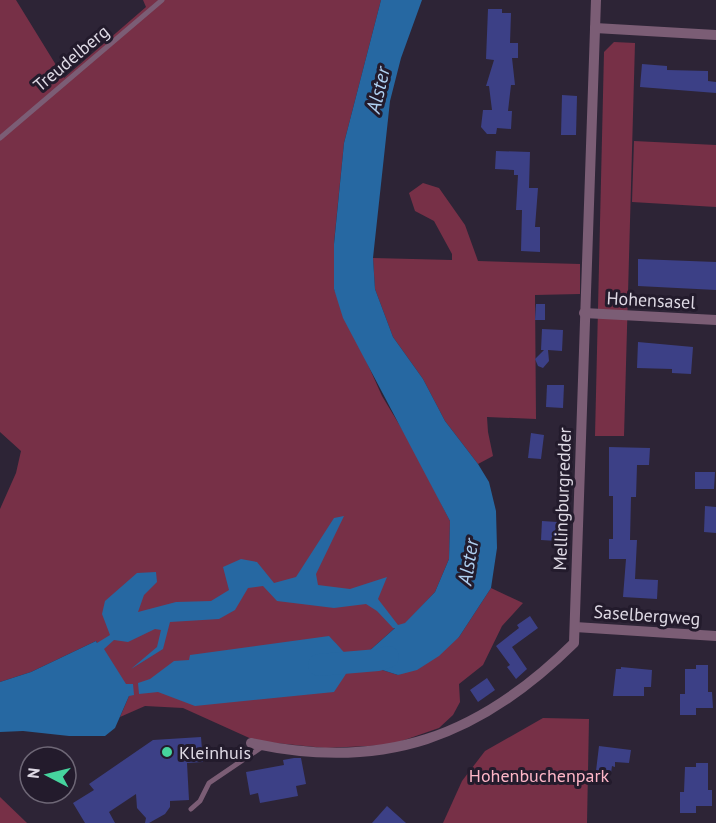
<svg xmlns="http://www.w3.org/2000/svg" width="716" height="823" font-family="'PT Sans',sans-serif">
<rect width="100%" height="100%" fill="#2d2436"/>
<!-- green -->
<g fill="#773047">
<polygon points="0,0 16,0 64,78 146,7 143,0 381,0 344,143 334,243 334,289 382,396 411,444 450,521 449,559 435,592 405,624 396,627 368,652 357,656 358,667 376,668 398,675 459,637 491,588 523,603 502,626 483,665 459,684 460,702 453,715 439,728 390,745 325,748 256,741 183,708 145,706 120,717 129,696 96,641 31,672 0,682 0,509 16,473 21,451 0,432"/>
<polygon points="614,42 635,43 624,436 595,436 604,52"/>
<polygon points="634,141 716,145 716,207 632,202"/>
<polygon points="423,183 439,188 465,225 478,261 580,264 580,294 535,295 536,419 487,417 488,432 493,456 478,464 445,421 423,379 393,337 375,289 373,258 452,260 452,254 434,221 415,211 409,193"/>
<polygon points="543,718 589,719 587,823 443,823 462,781 485,751"/>
<polygon points="0,797 26,822 27,823 0,823"/>
</g>
<!-- water -->
<g fill="#2668a2">
<polygon points="381,0 422,0 401,58 390,101 373,258 375,289 393,337 423,379 445,421 478,464 489,482 496,511 497,548 491,588 459,637 439,656 417,670 398,675 376,668 358,667 356,656 368,652 395,628 393,628 377,611 366,604 334,608 277,601 263,586 248,588 235,610 219,619 170,622 163,649 131,669 157,647 161,630 155,629 128,642 114,640 104,649 126,684 133,684 134,695 129,696 115,728 105,736 69,736 23,731 0,732 0,682 31,672 96,641 97,643 110,635 102,614 105,601 137,573 156,572 157,582 144,595 138,612 176,602 211,601 229,590 223,567 241,559 257,562 274,583 296,577 334,518 344,516 316,574 318,585 350,589 387,577 378,599 398,625 405,623 435,592 449,559 450,521 343,318 334,289 334,244 344,143"/>
<path d="M329 636C356 665 355 660 334 692L195 706 158 692 139 694 138 683 150 679 174 661 189 660 190 655Z"/>
</g>
<g fill="none" stroke-linecap="round" stroke-linejoin="round">
<!-- river -->
<polyline stroke="#2668a2" stroke-width="22" points="319,665 378,660 388,657"/>
</g>
<!-- building -->
<g fill="#3c4086">
<polygon points="488,9 502,9 502,13 511,13 510,43 518,43 518,58 512,58 515,85 511,85 508,111 512,111 511,129 497,128 496,134 487,134 481,127 483,110 492,110 489,86 486,86 494,60 486,59"/>
<polygon points="642,64 667,66 667,70 708,71 708,81 716,82 716,93 640,87"/>
<polygon points="562,95 577,96 576,135 561,135"/>
<polygon points="496,151 530,152 529,188 538,188 535,227 540,227 540,252 521,251 522,210 516,210 518,175 514,175 514,170 495,169"/>
<polygon points="638,259 716,262 716,290 638,286"/>
<polygon points="536,304 545,304 545,320 535,320"/>
<polygon points="542,329 563,330 562,351 548,350 549,361 543,368 538,366 535,359 544,350 541,350"/>
<polygon points="638,342 693,347 691,374 672,373 672,369 637,368"/>
<polygon points="547,385 564,385 563,408 546,407"/>
<polygon points="531,433 544,435 541,459 528,458"/>
<polygon points="609,447 650,448 649,465 637,465 636,497 631,497 630,540 637,540 635,579 658,580 657,599 623,597 626,559 609,559 609,539 613,539 613,496 609,496"/>
<polygon points="695,472 715,472 714,489 695,489"/>
<polygon points="705,506 716,507 716,533 704,532"/>
<polygon points="542,521 557,522 557,541 541,540"/>
<polygon points="530,616 538,628 512,647 527,669 516,679 507,667 510,665 496,646 519,628 517,625"/>
<polygon points="696,665 708,665 708,692 712,692 713,708 696,708 696,715 680,715 680,694 685,694 685,669 696,669"/>
<polygon points="621,667 652,670 651,687 644,687 644,696 613,696 616,669 621,669"/>
<polygon points="487,678 495,690 478,702 470,690"/>
<polygon points="201,737 203,762 187,763 189,800 170,801 170,807 165,814 149,823 145,823 146,818 137,808 136,794 109,812 115,823 85,823 73,803 94,790 89,784 153,740"/>
<polygon points="599,746 631,750 629,763 615,762 615,767 612,766 611,773 596,771"/>
<polygon points="294,758 301,758 306,784 296,786 298,796 260,803 258,793 250,795 246,772 284,765 283,760"/>
<polygon points="696,763 708,763 708,790 712,790 712,806 696,806 696,813 680,813 680,792 684,792 685,767 696,767"/>
<polygon points="387,806 406,823 372,823"/>
</g>
<g fill="none" stroke-linecap="round" stroke-linejoin="round">
<!-- lane -->
<g stroke="#7b5d75" stroke-width="5">
<polyline points="0,138 162,0"/>
<polyline points="191,809 200,801 209,783 262,747"/>
</g>
<!-- street -->
<g stroke="#7b5d75" stroke-width="10">
<polyline points="595,28 716,35"/>
<polyline points="584,313 716,320"/>
<polyline points="575,627 716,636"/>
<path d="M251 743C383 772 479 737 574 643L596 0"/>
</g>
</g>
<!-- markers -->
<circle fill="#46d49e" stroke="#231b2c" stroke-width="2" cx="167" cy="752" r="6"/>
<g text-anchor="middle" dominant-baseline="central" stroke-width="6" stroke-linejoin="round" paint-order="stroke">
<!-- street labels -->
<g font-size="18" fill="#dfdae5" stroke="#231b2c">
<text transform="translate(71 58) rotate(-40)">Treudelberg</text>
<text transform="translate(651 300) rotate(3)">Hohensasel</text>
<text transform="translate(562 499) rotate(-88)">Mellingburgredder</text>
<text transform="translate(647 615) rotate(4)">Saselbergweg</text>
</g>
<!-- poi labels -->
<g font-size="18" fill="#dfdae5" stroke="#231b2c" text-anchor="start">
<text x="179" y="752">Kleinhuis</text>
</g>
<!-- park labels -->
<g font-size="18" fill="#feb6c7" stroke="#231b2c">
<text x="539" y="775">Hohenbuchenpark</text>
</g>
<!-- water labels -->
<g font-size="20" font-style="italic" fill="#afcff0" stroke="#231b2c">
<text transform="translate(378 90) rotate(-77)">Alster</text>
<text transform="translate(468 562) rotate(-81)">Alster</text>
</g>
</g>
<!-- north arrow -->
<g transform="translate(48 775) rotate(277)"><circle r="28" fill="#231b2c" stroke="#6e6776" stroke-width="1.5"/>
<path d="M0-4.5L10 22L0 15L-10 22Z" fill="#46d49e"/>
<text y="-9" font-size="16" font-weight="bold" text-anchor="middle" fill="#dfdae5">N</text>
</g>
</svg>
